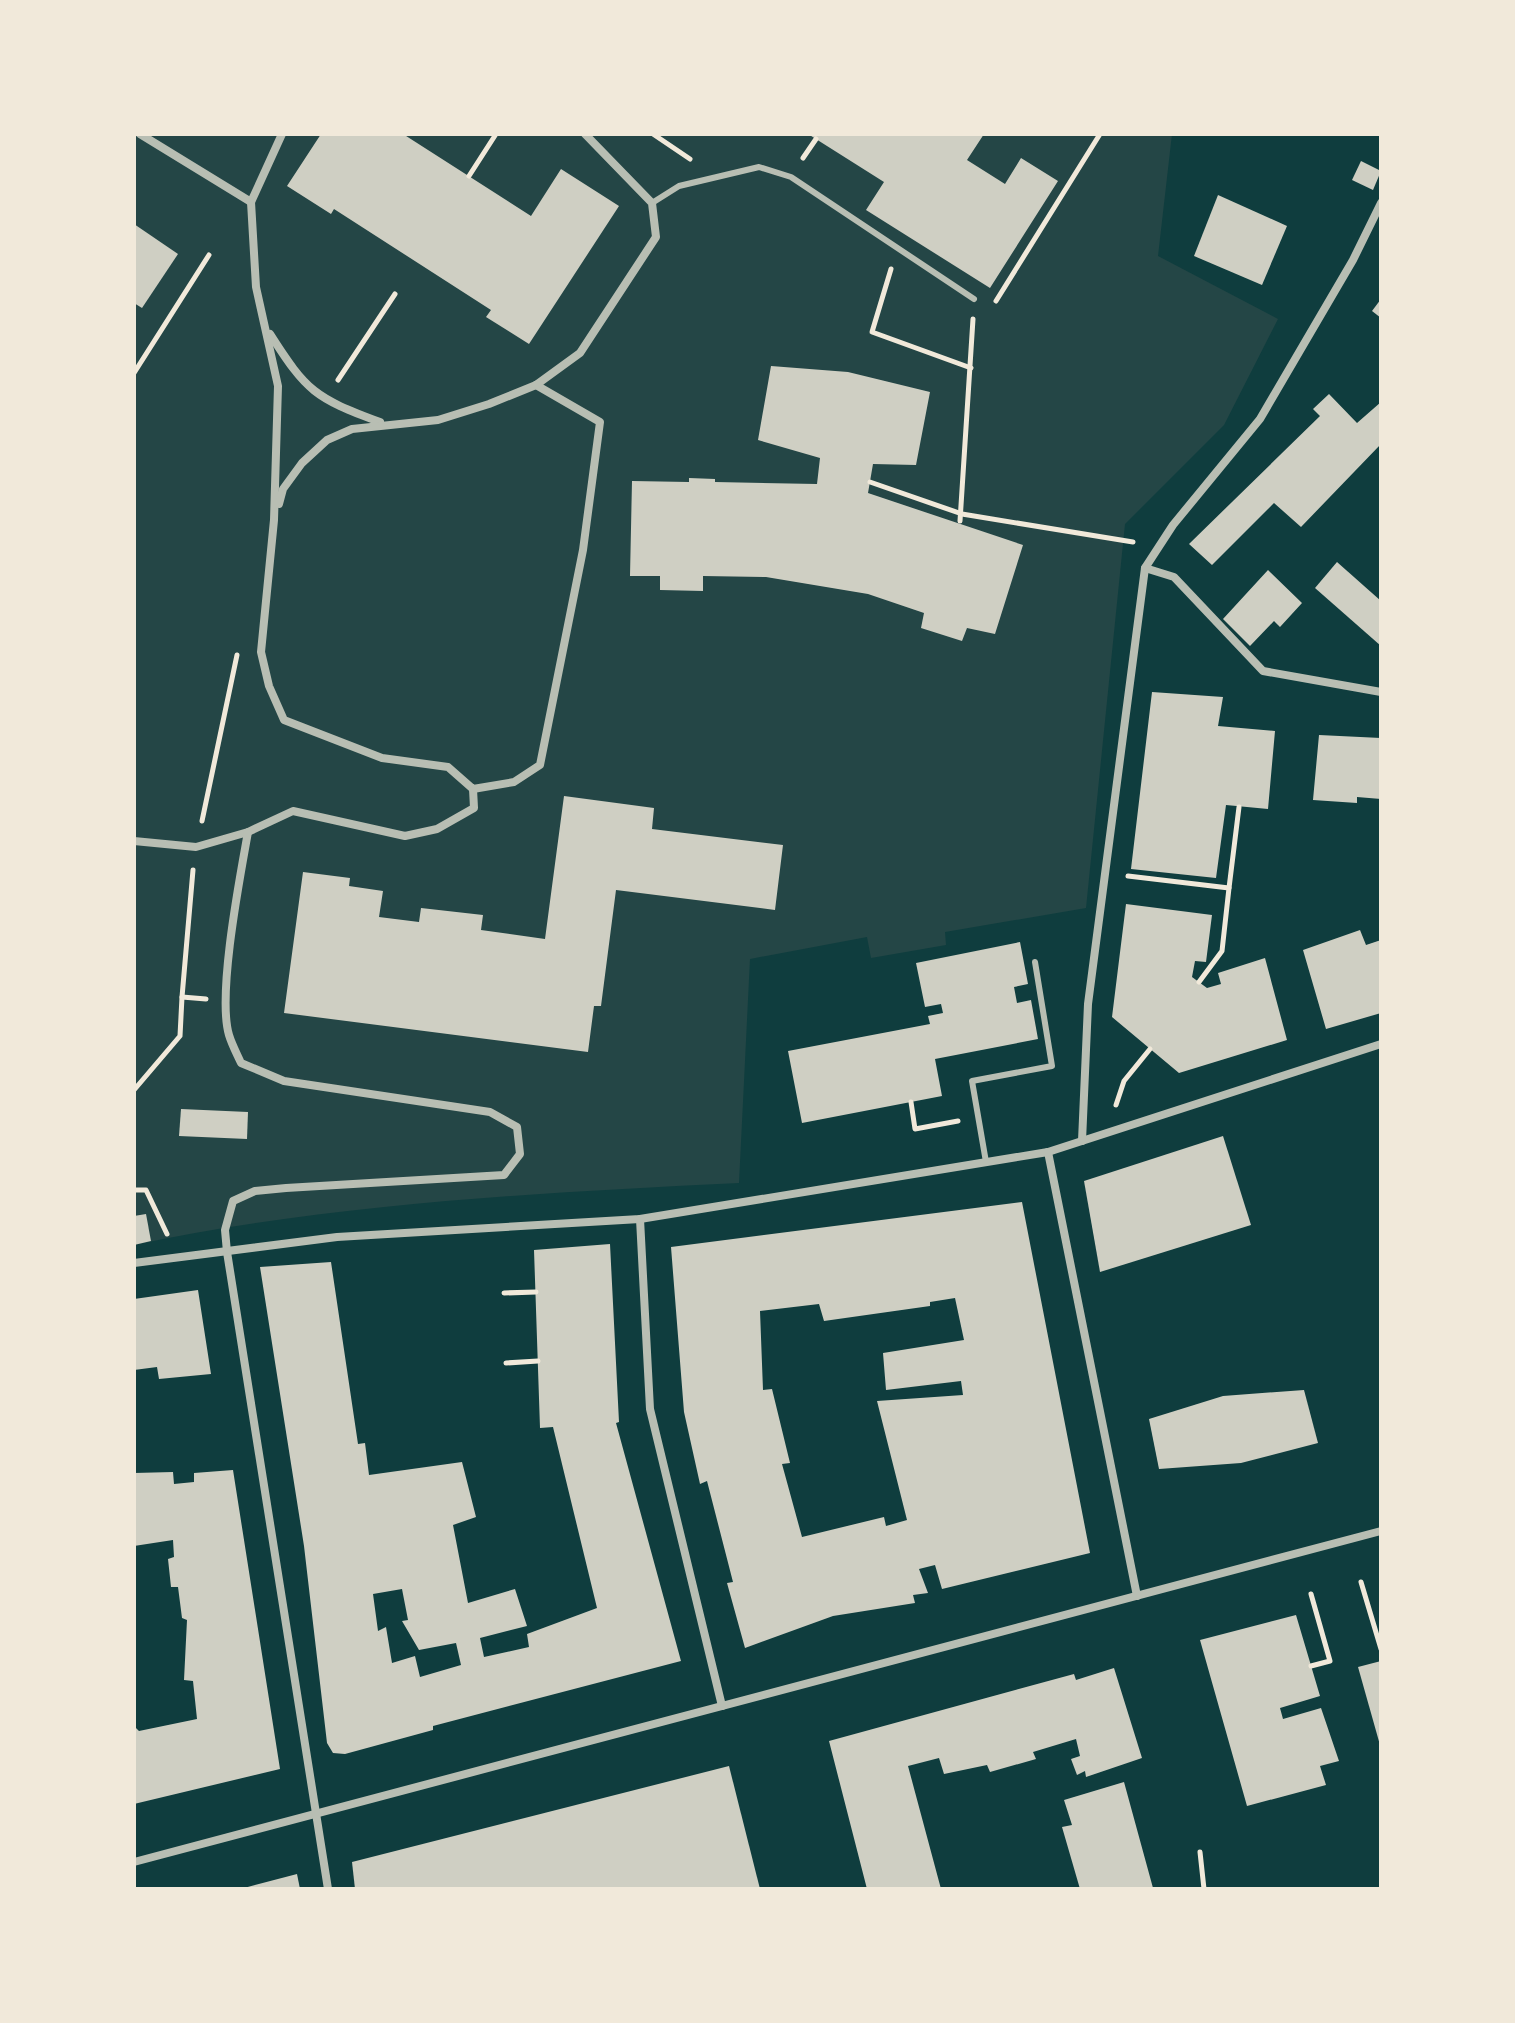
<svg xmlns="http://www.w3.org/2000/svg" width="1515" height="2023" font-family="'Varela Round',sans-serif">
<rect width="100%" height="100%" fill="#0f3d3e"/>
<!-- green -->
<path fill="#244646" d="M134 134H1172L1158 256 1278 319 1224 425 1125 524 1086 908 945 932 946 945 871 958 867 937 750 959 739 1183C536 1193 333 1203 134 1245Z"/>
<!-- building -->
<g fill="#cfcfc3" fill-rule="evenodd">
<polygon points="321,134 403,134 531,216 561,169 619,206 529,344 486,317 491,310 334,209 331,214 287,186"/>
<polygon points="808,134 984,134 967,160 1005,184 1021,158 1058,181 990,288 866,210 884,182"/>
<polygon points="1361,161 1381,171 1373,190 1352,180"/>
<polygon points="1218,195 1287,226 1262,285 1194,256"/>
<polygon points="134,224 178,254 142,308 134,303"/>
<polygon points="1381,299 1381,318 1372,311"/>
<polygon points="771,366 848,372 930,392 916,465 873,464 868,493 1023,545 995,634 967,628 962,641 921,628 924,613 868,594 766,577 703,576 703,591 660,590 660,576 630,576 632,481 689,482 689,478 715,479 715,482 817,484 820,458 758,440"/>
<polygon points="1329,394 1357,423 1381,402 1381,444 1301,527 1274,503 1212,565 1189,544 1320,416 1313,409"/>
<polygon points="1337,562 1381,601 1381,646 1315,588"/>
<polygon points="1268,570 1302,603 1280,627 1274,621 1250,646 1223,619"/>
<polygon points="1152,692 1223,697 1218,726 1275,731 1268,809 1226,805 1216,878 1131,869"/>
<polygon points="1319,735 1381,738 1381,799 1357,797 1357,803 1313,800"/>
<polygon points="564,796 654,808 652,829 783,845 775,910 616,890 601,1006 594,1006 588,1052 284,1013 303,872 350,878 349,886 383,891 379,917 419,922 421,908 483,915 481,930 545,939"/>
<polygon points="1126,904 1212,915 1206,962 1195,961 1192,977 1207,988 1221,984 1218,973 1265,958 1287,1040 1179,1073 1112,1017"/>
<polygon points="1360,930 1366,945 1381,940 1381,1013 1326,1029 1303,950"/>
<polygon points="1020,942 1028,984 1014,987 1017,1003 1031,1000 1038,1039 935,1059 942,1096 802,1123 788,1051 930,1024 928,1016 943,1013 941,1004 925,1007 916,963"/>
<polygon points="181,1109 248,1112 247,1139 179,1136"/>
<polygon points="1223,1136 1251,1225 1100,1272 1084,1181"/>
<path d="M1022 1202 1090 1553 942 1589 935 1565 919 1569 928 1593 913 1595 915 1603 833 1616 745 1648 727 1583 733 1582 707 1481 700 1484 684 1412 671 1247ZM955 1298 964 1340 883 1353 886 1390 961 1381 963 1395 877 1401 907 1520 886 1526 884 1517 802 1537 782 1464 790 1463 772 1389 763 1390 760 1311 819 1304 824 1321 930 1306V1302Z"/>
<polygon points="146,1214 151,1241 134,1245 134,1216"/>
<path d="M610 1244 619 1422 616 1423 681 1661 433 1726V1730L345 1754 333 1753 327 1743 304 1546 260 1267 331 1262 358 1444 365 1443 369 1475 462 1462 476 1517 453 1525 468 1603 515 1589 527 1626 480 1638 484 1657 529 1647 527 1634 597 1608 553 1427 540 1428 534 1250ZM402 1589 408 1620 402 1621 419 1650 456 1643 461 1665 420 1677 415 1656 392 1663 386 1627 378 1631 373 1594Z"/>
<polygon points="198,1290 211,1374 159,1379 157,1367 134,1370 134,1299"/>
<polygon points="1304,1390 1318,1443 1241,1463 1159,1469 1149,1419 1223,1396"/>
<polygon points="233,1470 280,1769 134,1804 134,1726 139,1731 197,1719 193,1681 184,1680 187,1620 182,1618 178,1587 171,1587 168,1559 174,1557 173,1540 134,1546 134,1473 173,1472 174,1484 194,1482 194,1473"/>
<polygon points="1296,1615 1320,1696 1280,1708 1283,1719 1321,1708 1339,1761 1320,1766 1326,1785 1247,1806 1200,1640"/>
<polygon points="1381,1661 1381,1745 1380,1745 1358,1667"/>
<polygon points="1114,1668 1142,1758 1086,1777 1085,1771 1077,1775 1071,1759 1080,1756 1076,1739 1033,1752 1036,1759 990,1772 987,1765 944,1774 939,1758 908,1766 941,1889 867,1889 829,1741 1074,1674 1076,1680"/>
<polygon points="729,1766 760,1889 355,1889 352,1862"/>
<polygon points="1124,1782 1153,1888 1080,1889 1062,1827 1072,1825 1064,1800"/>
<polygon points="297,1874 300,1889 244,1889 244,1888"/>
</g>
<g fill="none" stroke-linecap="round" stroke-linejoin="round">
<!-- path -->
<g stroke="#f1e9da" stroke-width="5">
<polyline points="653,134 690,159"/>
<polyline points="803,158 816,139"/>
<polyline points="469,176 496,134"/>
<polyline points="891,269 872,332 971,368"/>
<polyline points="996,301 1100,134"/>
<polyline points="134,373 209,255"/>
<polyline points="338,380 395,294"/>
<polyline points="870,482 962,514 1133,542"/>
<polyline points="960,521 973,319"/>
<polyline points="202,821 237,655"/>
<polyline points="1128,876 1229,888 1239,807"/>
<polyline points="1199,982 1222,951 1229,888"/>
<polyline points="182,997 193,870"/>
<polyline points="134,1090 180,1036 182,997 206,999"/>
<polyline points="911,1102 915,1129 958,1121"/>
<polyline points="1116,1105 1124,1081 1150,1049"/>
<polyline points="134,1190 146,1190 167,1234"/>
<polyline points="504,1293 536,1292"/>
<polyline points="506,1363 538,1361"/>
<polyline points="1361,1582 1381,1649"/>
<polyline points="1311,1594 1330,1661 1311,1666"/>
<polyline points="1200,1852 1204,1889"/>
</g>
<!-- service -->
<g stroke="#b8beb3" stroke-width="6">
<polyline points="652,203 679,186 759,167 791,177 974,299"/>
<polyline points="986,1162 972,1081 1052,1066 1035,962"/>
</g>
<!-- minor -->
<g stroke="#b8beb3" stroke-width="8">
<polyline points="140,134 251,202"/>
<polyline points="282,134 251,202 256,287 278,386 274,520 261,652 269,686 284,720 382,758 448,767 473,789 514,782 540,765 583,550 600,422 536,385"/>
<path d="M270 334C307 392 315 398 380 422"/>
<polyline points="279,504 283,489 302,463 327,440 352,429 438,420 489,404 536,385 580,353 656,237 652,203 585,134"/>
<polyline points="1145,568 1174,577 1263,671 1381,692"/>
<polyline points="134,841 196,847 248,832"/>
<polyline points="1082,1141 1088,1004 1145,568 1173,525 1260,419 1353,260 1381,203"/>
<polyline points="1048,1152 1137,1596"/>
<polyline points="640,1219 650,1409 722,1706"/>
<polyline points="134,1263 337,1237 640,1219 1048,1152 1381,1044"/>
<polyline points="134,1862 1381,1531"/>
<path d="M328 1889 227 1252 225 1230 233 1201 255 1191 286 1188 504 1175 520 1154 517 1127 490 1112 284 1081 241 1063C237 1054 232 1045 229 1035 217 995 240 877 248 832L293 811 405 836 437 829 474 808 473 789"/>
</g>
</g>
<!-- border -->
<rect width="1515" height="2023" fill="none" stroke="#f1e9da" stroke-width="272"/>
</svg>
